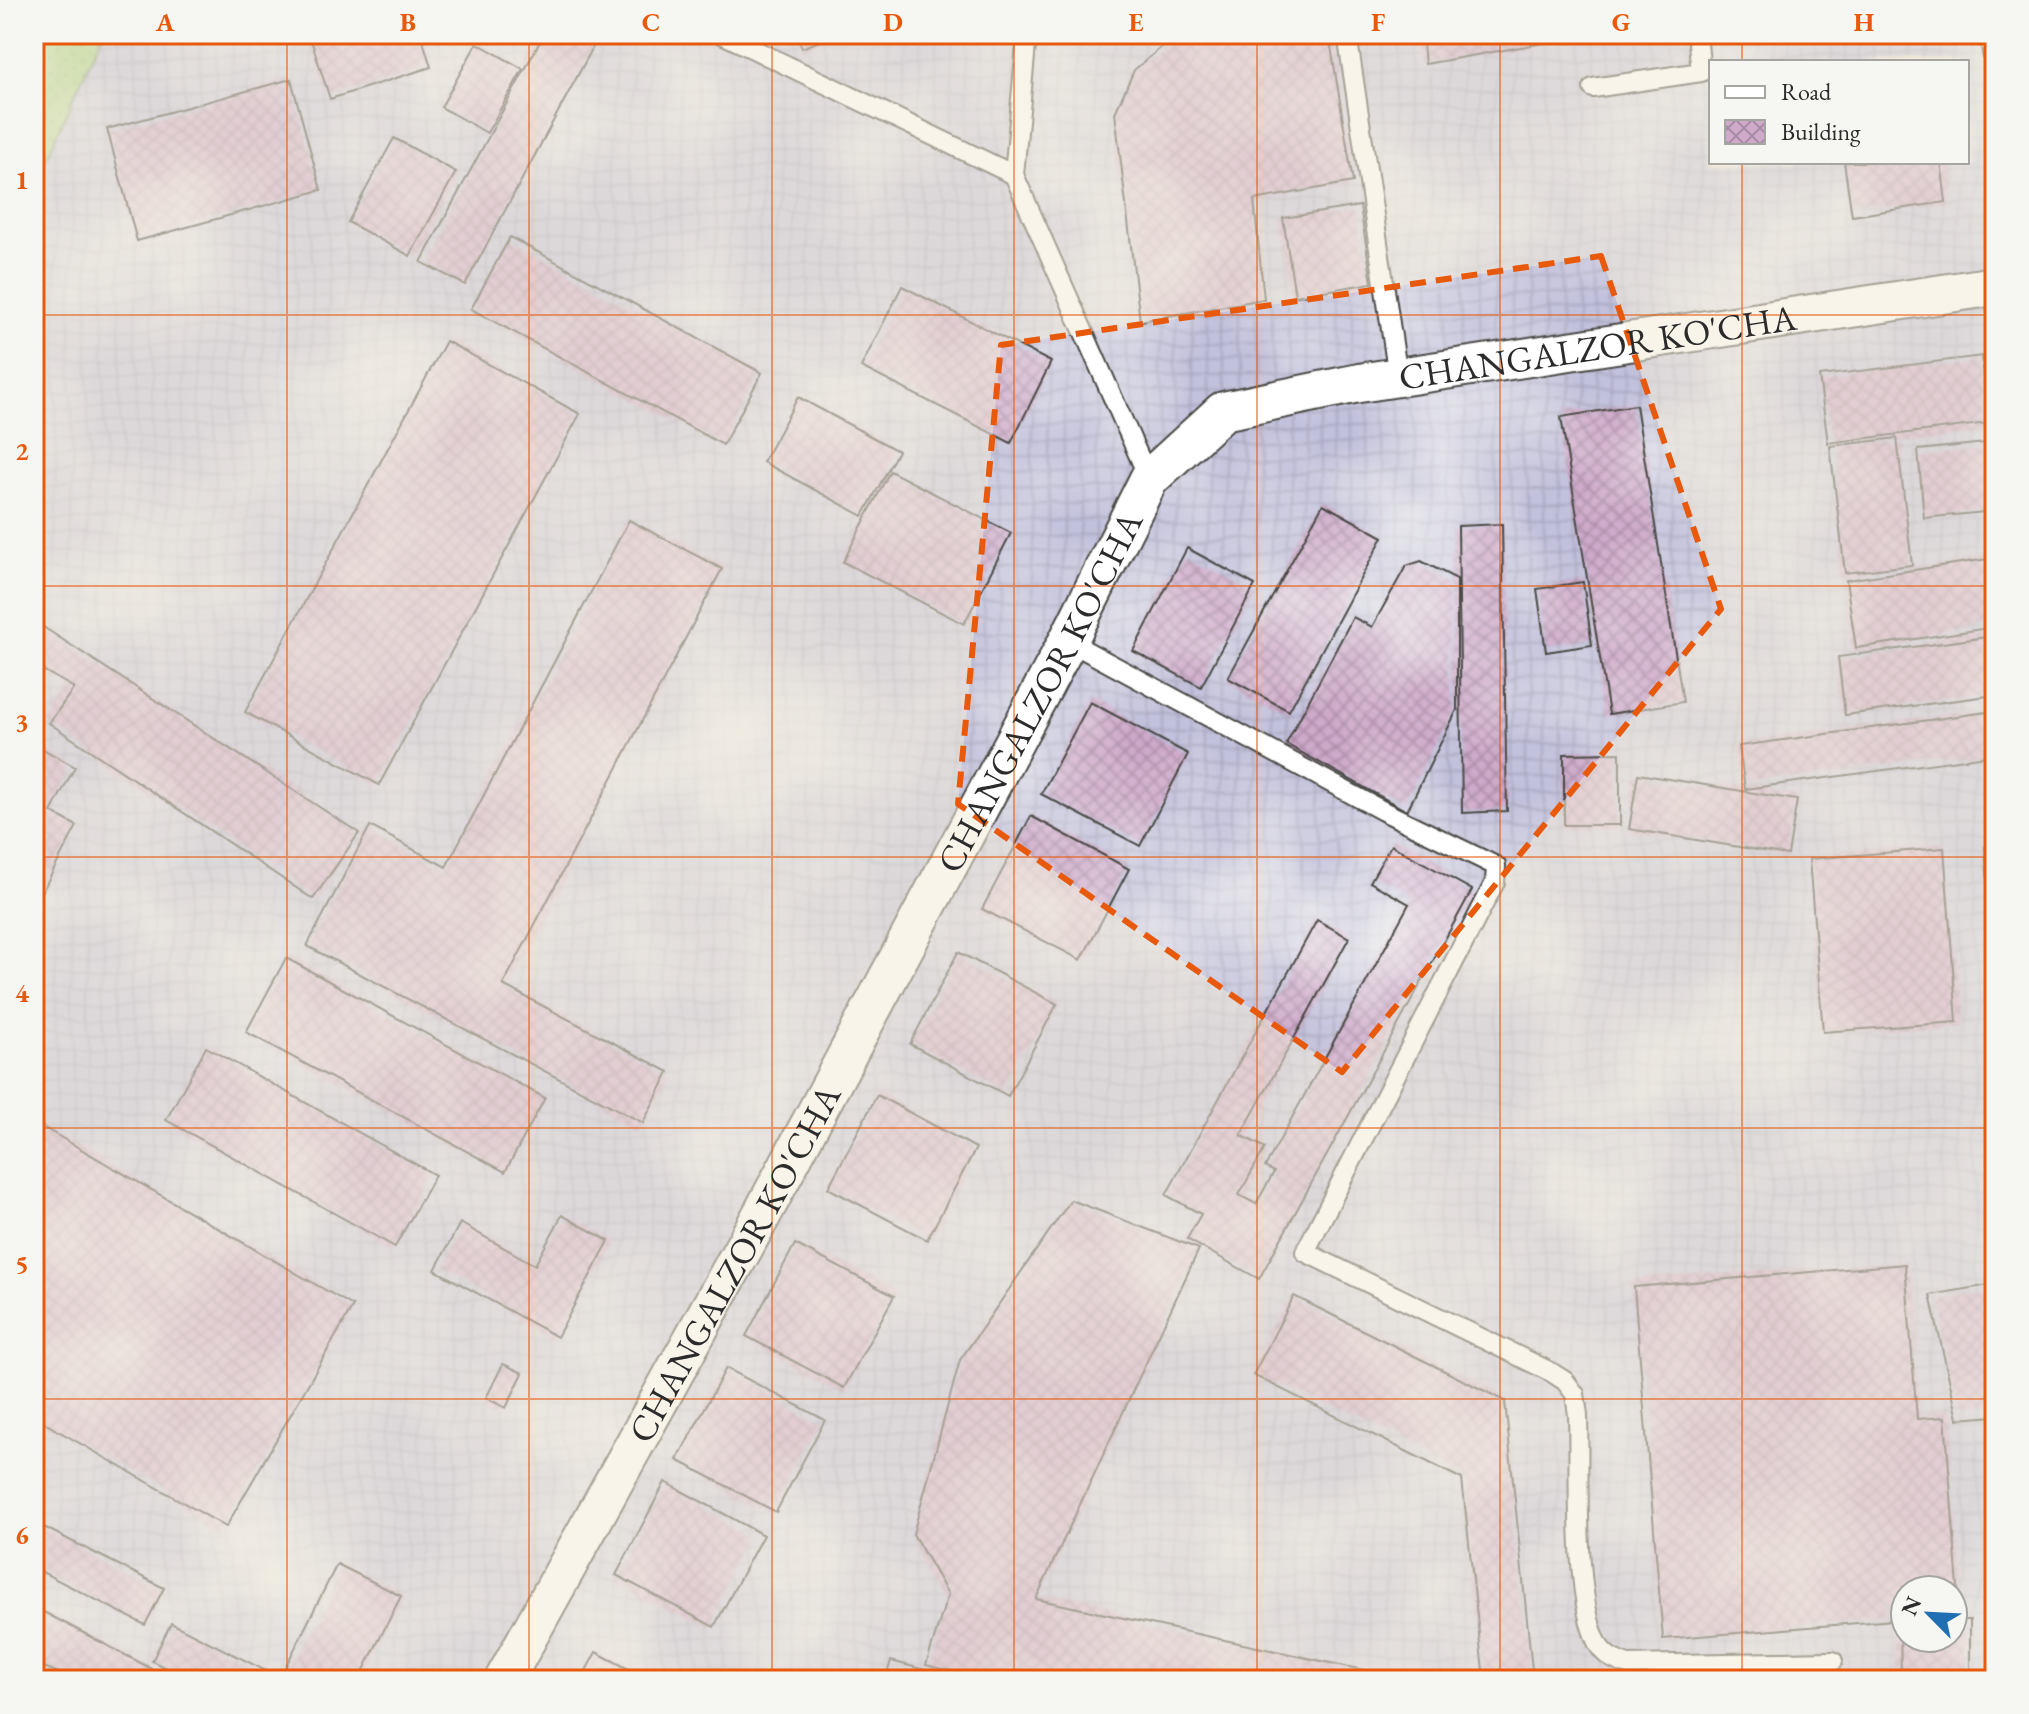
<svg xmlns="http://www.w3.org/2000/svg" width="2029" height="1714" font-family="'EB Garamond',serif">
<defs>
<pattern id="industrial-grid" width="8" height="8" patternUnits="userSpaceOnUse" patternTransform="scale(2)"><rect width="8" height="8" fill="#c2c1dc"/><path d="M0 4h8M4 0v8" fill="none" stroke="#a7a6bd"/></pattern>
<pattern id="grass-dots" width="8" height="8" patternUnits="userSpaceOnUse" patternTransform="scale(2)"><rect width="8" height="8" fill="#a6cf7a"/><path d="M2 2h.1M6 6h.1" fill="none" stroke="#8fb26a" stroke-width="1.8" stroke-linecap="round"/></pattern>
<pattern id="building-cross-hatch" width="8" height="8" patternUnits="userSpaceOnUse" patternTransform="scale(2)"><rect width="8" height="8" fill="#cfaacb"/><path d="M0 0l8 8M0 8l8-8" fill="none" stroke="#a88ba5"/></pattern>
</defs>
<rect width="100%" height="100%" fill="#f6f6f2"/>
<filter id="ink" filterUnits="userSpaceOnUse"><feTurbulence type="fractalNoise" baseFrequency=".0125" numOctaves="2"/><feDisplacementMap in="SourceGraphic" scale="16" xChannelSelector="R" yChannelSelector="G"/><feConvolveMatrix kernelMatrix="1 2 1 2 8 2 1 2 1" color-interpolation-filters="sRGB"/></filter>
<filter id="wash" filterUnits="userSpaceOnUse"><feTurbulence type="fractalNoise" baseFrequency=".006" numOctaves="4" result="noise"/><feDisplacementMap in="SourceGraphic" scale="32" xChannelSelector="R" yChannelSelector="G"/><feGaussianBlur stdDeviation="1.8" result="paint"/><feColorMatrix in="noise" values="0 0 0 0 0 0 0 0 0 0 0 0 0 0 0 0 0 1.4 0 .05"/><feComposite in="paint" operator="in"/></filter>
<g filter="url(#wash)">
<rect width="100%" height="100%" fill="#f3ebd9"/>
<!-- industrial -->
<path fill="url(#industrial-grid)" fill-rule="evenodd" d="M102 34H1995V1680H34V185ZM1711 62H1967V162H1711ZM1905 1590H1953V1638H1905Z"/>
<!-- grass -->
<polygon fill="url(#grass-dots)" stroke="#687d52" stroke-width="2" points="34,34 102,34 34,185"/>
<g id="blocks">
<!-- building -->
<g fill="url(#building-cross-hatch)">
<polygon points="329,34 421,34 431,67 330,99 311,40"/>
<polygon points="544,34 600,34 465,285 421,262"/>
<polygon points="796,34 837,34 802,48"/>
<polygon points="1234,34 1329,34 1353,182 1254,200 1264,299 1140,321 1115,113 1134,70 1163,46"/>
<polygon points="1422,34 1583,34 1583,36 1425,64"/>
<polygon points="477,43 523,69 487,133 441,107"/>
<polygon points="291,79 321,190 137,241 107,129"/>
<polygon points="394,138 456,172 410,256 348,222"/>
<polygon points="1844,162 1941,162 1946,202 1852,216"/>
<polygon points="1360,206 1372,283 1295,296 1283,218"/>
<polygon points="510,237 762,373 723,445 471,309"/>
<polygon points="902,286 1051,362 1011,443 861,367"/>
<polygon points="446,341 580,414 379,785 245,712"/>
<polygon points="1982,356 1989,423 1828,443 1819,376"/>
<polygon points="798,397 898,451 863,516 763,462"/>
<polygon points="1636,405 1683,702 1609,714 1561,417"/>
<polygon points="1897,438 1912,565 1845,573 1830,446"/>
<polygon points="1995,442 1995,511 1924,518 1918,450"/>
<polygon points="890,471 1011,533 964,624 843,562"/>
<polygon points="1323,504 1383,537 1289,711 1228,678"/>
<polygon points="629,520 722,569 503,985 669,1072 643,1123 307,946 370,826 446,867"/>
<polygon points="1502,524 1507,811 1462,813 1458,526"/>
<polygon points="1187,548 1255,585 1201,687 1133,651"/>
<polygon points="1995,558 1995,627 1856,648 1846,580"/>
<polygon points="1421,561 1457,579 1457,710 1407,811 1286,744 1353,617 1372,627 1406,566"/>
<polygon points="1583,582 1592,645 1546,652 1537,589"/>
<polygon points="34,621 359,833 313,899 49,723 74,688 34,665"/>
<polygon points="1995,636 1995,695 1845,715 1838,657"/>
<polygon points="1090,702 1188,754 1140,846 1041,794"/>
<polygon points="1995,711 1995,755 1745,789 1739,746"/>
<polygon points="34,744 75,767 51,812 77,826 34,907"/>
<polygon points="1620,753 1620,825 1564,825 1564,754"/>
<polygon points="1638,774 1797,800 1788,855 1629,829"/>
<polygon points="1031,816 1129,869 1081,960 982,909"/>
<polygon points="1391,845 1472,890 1259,1279 1187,1239 1201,1214 1166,1195 1317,920 1349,938 1241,1135 1265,1148 1239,1195 1256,1204 1274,1172 1265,1167 1409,904 1370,882"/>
<polygon points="1995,846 1995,946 1993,946 1985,847"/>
<polygon points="1944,848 1957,1022 1823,1032 1809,859"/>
<polygon points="958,952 1057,1004 1008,1096 910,1044"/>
<polygon points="286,958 545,1098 505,1172 246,1032"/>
<polygon points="206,1047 435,1175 395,1247 166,1120"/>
<polygon points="877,1095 976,1148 927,1240 828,1188"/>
<polygon points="34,1122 353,1306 226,1527 34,1417"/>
<polygon points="1071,1200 1199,1249 1036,1599 1409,1680 985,1680 926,1665 948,1594 913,1534 960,1360"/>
<polygon points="562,1215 609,1241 557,1337 435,1270 460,1223 535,1265"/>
<polygon points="795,1244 894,1296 844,1388 746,1336"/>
<polygon points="1905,1264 1917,1419 1945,1417 1959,1601 1953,1601 1953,1590 1905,1590 1905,1605 1893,1606 1894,1620 1663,1639 1634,1287"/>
<polygon points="1995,1284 1995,1416 1958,1419 1930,1295"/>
<polygon points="1294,1296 1505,1401 1533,1680 1484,1680 1462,1479 1253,1375"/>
<polygon points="503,1364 523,1373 506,1408 486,1398"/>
<polygon points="726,1368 825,1420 776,1512 677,1460"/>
<polygon points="665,1482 763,1535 714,1627 616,1575"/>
<polygon points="34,1522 164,1588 145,1625 34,1568"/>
<polygon points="337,1564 401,1596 359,1680 189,1680 152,1661 171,1623 280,1678"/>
<polygon points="34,1607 173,1680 76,1680 34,1663"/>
<polygon points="1900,1620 1905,1620 1905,1638 1953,1638 1953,1620 1970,1620 1970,1680 1934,1680 1934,1674 1901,1675"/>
<polygon points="596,1652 650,1680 581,1680"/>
<polygon points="891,1661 959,1679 959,1680 885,1680"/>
</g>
</g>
</g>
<g filter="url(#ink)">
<use href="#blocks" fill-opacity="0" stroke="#494845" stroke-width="2"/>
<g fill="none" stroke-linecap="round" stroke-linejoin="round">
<!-- lane casing -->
<g stroke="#494845" stroke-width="22">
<g id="lane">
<polyline points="722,34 1014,175 1149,479"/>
<polyline points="1347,34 1398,377"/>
<polyline points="1989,34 1995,69"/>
<polyline points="1593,88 1701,72 1697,34"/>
<polyline points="1014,175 1027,34"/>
<path d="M1068 641 1383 811 1496 866 1495 882 1305 1252 1551 1372 1565 1381 1575 1394 1578 1415C1580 1471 1573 1598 1598 1644 1604 1656 1616 1661 1628 1665L1833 1661"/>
</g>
</g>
<!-- street casing -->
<g stroke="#494845" stroke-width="42">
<g id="street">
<path id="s1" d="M504 1680 760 1218 1068 641 1149 479 1223 411 1359 383 1995 286"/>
</g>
</g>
<!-- lane -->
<use href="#lane" stroke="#fff" stroke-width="18"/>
<!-- street -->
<use href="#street" stroke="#fff" stroke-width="38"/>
</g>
</g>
<!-- marked area -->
<path d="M0 0H2029V1714H0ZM1601 256 1721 609 1342 1072 958 804 1001 345Z" fill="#f3ebd9" fill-opacity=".55" fill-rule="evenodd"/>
<path fill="none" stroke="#e8590c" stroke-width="6" stroke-dasharray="16 10" stroke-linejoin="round" d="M1601 256 1721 609 1342 1072 958 804 1001 345Z"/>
<!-- grid -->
<path fill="none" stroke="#e8590c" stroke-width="2" stroke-opacity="0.55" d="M287 34V1680M529 34V1680M772 34V1680M1014 34V1680M1257 34V1680M1500 34V1680M1742 34V62M1742 162V1680M34 315H1995M34 586H1995M34 857H1995M34 1128H1995M34 1399H1995"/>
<g text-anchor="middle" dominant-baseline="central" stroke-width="7" stroke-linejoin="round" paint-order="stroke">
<!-- street labels -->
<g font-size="36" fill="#2b2b2b" stroke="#f6f6f2">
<text stroke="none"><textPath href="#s1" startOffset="1844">CHANGALZOR KO'CHA</textPath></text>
<text stroke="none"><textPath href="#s1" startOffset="1124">CHANGALZOR KO'CHA</textPath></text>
<text stroke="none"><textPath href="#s1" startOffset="476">CHANGALZOR KO'CHA</textPath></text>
</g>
</g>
<!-- margin -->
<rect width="2029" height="1714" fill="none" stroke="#f6f6f2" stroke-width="88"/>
<!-- legend -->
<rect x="1709" y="60" width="260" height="104" fill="#f6f6f2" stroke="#a5a5a2" stroke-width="2"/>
<rect x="1725" y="86" width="40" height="12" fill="#ffffff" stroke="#a5a5a2" stroke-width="2"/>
<text x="1781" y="100" font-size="24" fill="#2b2b2b">Road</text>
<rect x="1725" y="120" width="40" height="24" fill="url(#building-cross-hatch)" stroke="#a5a5a2" stroke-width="2"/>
<text x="1781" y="140" font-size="24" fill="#2b2b2b">Building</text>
<!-- north arrow -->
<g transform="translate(1929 1614) rotate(294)"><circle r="38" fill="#f6f6f2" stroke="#a5a5a2" stroke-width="2"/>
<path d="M0-6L14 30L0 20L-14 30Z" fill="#1f6fb2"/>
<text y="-12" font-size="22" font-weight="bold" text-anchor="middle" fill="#2b2b2b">N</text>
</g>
<rect x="44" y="44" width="1941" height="1626" fill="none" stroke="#e8590c" stroke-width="3"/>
<g font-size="26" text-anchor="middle" font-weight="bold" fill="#e8590c">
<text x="165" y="31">A</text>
<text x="408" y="31">B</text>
<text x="651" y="31">C</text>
<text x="893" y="31">D</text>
<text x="1136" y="31">E</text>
<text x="1378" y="31">F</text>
<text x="1621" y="31">G</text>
<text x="1864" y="31">H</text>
<text x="22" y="189">1</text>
<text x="22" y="460">2</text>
<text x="22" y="731">3</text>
<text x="22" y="1002">4</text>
<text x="22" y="1273">5</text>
<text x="22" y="1544">6</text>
</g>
</svg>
